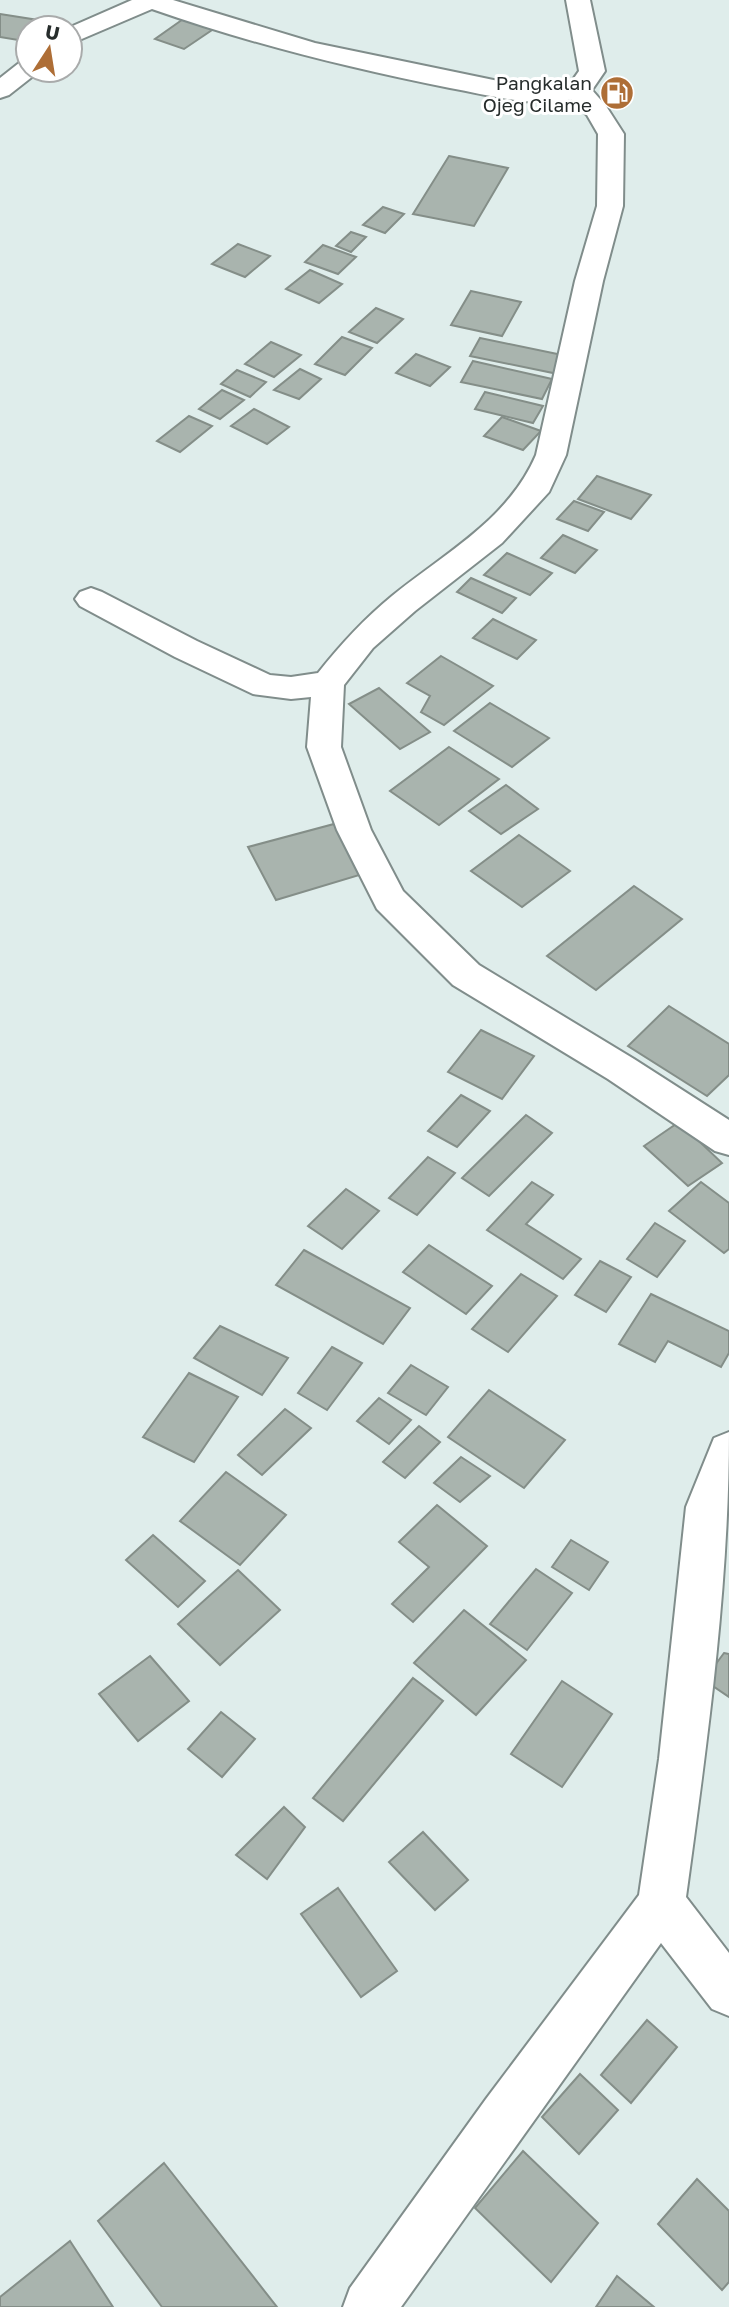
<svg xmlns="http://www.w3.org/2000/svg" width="729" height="2307" font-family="'Golos Text',sans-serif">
<rect width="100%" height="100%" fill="#dfedeb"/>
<!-- building -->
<g fill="#a9b4ae" stroke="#848e88" stroke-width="2">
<polygon points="0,14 38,20 18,40 0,37"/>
<polygon points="186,17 215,28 184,49 155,39"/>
<polygon points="449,156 508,168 474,226 413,214"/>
<polygon points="383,207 404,214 385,233 363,225"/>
<polygon points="351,232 366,237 351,252 336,246"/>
<polygon points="238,244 270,256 245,277 212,264"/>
<polygon points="323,245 356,257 338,274 305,262"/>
<polygon points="310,270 342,284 319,303 286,289"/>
<polygon points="471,291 521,302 502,336 451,325"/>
<polygon points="376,308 403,319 377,343 349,332"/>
<polygon points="342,337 372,348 345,375 315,364"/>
<polygon points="480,338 567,356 558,374 470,356"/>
<polygon points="271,342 301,355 274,377 245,364"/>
<polygon points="416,354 450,367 430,386 396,373"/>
<polygon points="473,361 552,379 542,399 461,382"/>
<polygon points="300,369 321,379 299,399 274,390"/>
<polygon points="237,370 266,382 250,397 221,384"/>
<polygon points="222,390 244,400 220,419 199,409"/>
<polygon points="485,392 543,406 533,423 475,409"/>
<polygon points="254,409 289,427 267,444 231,426"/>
<polygon points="189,416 212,426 180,452 157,441"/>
<polygon points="502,417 541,431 523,450 484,436"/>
<polygon points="597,476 651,495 631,519 578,499"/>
<polygon points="574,501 604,512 588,531 557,519"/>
<polygon points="563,535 597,550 575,573 541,558"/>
<polygon points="507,553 552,573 530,595 484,575"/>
<polygon points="471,578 516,598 502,613 457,592"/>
<polygon points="493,619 536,640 517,659 473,638"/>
<polygon points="441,656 493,686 444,725 421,712 430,696 407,683"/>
<polygon points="379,688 430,732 400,749 349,704"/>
<polygon points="490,703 549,738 512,767 454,731"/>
<polygon points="449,747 499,779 439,825 390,791"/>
<polygon points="506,785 538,809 501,834 469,811"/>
<polygon points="334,824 366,873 276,900 248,847"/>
<polygon points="519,835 570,871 522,907 471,871"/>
<polygon points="634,886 682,919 596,990 547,956"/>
<polygon points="669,1006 729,1044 729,1075 707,1096 628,1046"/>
<polygon points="481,1030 534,1056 502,1099 448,1072"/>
<polygon points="461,1095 490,1111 457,1147 428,1131"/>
<polygon points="526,1115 552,1133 489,1196 462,1178"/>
<polygon points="679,1122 722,1163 688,1186 644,1146"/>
<polygon points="428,1157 455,1173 417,1215 389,1198"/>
<polygon points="532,1182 553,1195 526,1224 581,1259 563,1279 487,1230"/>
<polygon points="701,1182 729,1203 729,1249 724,1253 669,1211"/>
<polygon points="346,1189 379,1211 342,1249 308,1226"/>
<polygon points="655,1223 685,1241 657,1277 627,1259"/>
<polygon points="429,1245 492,1286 466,1314 403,1272"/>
<polygon points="304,1250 410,1308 383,1344 276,1285"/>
<polygon points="600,1261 631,1277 606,1312 575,1295"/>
<polygon points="521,1274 557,1296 508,1352 472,1329"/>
<polygon points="651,1294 729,1331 729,1353 721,1367 668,1341 655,1362 619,1344"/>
<polygon points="220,1326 288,1358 262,1395 194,1358"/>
<polygon points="332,1347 362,1363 327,1410 298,1393"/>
<polygon points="411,1365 448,1387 426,1415 388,1393"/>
<polygon points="189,1373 238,1397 194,1462 143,1437"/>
<polygon points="489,1390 565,1440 524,1488 448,1437"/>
<polygon points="379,1398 411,1420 389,1444 357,1421"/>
<polygon points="285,1409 311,1428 262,1475 238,1455"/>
<polygon points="419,1426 440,1442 405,1478 383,1462"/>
<polygon points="461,1457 490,1476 460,1502 434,1483"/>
<polygon points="226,1472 286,1515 240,1565 180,1521"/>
<polygon points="437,1505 487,1546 413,1622 392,1604 429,1567 399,1542"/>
<polygon points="153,1535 205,1581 178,1607 126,1560"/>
<polygon points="571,1540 608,1562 589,1590 552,1567"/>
<polygon points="536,1569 572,1593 527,1650 490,1624"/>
<polygon points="238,1570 280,1610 220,1665 178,1624"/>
<polygon points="464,1610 526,1660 476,1715 414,1663"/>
<polygon points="724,1653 729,1654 729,1697 704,1680"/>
<polygon points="150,1656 189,1701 138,1741 99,1694"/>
<polygon points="413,1678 443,1701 343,1821 313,1798"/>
<polygon points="562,1681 612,1714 562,1787 511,1754"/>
<polygon points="221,1712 255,1739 222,1777 188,1749"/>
<polygon points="284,1807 305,1827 267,1879 236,1855"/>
<polygon points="423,1832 468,1880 435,1910 389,1862"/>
<polygon points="338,1888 397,1971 361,1997 301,1914"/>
<polygon points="647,2020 677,2047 631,2103 601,2075"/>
<polygon points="580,2074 618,2110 579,2154 542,2117"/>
<polygon points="523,2151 598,2223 551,2282 475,2208"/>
<polygon points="164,2163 277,2307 162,2307 98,2221"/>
<polygon points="697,2179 729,2211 729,2282 722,2290 658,2224"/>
<polygon points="70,2241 113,2307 0,2307 0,2297"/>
<polygon points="617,2276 654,2307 596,2307"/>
</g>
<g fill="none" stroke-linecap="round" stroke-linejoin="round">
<!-- minor casing -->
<g stroke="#808d8b" stroke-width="4">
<g id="minor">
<path d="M132 0H173L315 43 508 83 536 87 562 85 572 81 579 71 566 0H590L605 71 592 90 606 106 624 134 623 206 603 281 566 455 549 492 502 543 415 611 373 648 344 685 341 747 371 830 403 891 479 965 634 1059 729 1120V1155L715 1151 608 1079 453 985 377 909 337 830 307 747 311 697 291 699 253 694 175 657 80 606 75 599 80 592 91 588 102 592 197 641 270 675 291 677 318 673C341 644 364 619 392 596 445 553 508 520 536 455L575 281 597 206 598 134 587 115 571 99C532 108 489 95 450 88 349 68 249 43 152 9L70 44 68 28Z"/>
<polygon points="28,60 28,70 39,70 37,73 9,95 0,98 0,78 19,63"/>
<path d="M729 1432C729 1587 707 1744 686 1897L729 1953V2016L712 2009 661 1943 401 2307H343L350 2288 486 2099 639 1895 659 1759 686 1507 714 1438Z"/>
</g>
</g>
<!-- minor -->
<use href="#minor" fill="#fff" fill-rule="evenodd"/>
</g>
<!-- icons -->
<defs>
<g id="fuel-disc" transform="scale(1.75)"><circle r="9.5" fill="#ae6e36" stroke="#fff"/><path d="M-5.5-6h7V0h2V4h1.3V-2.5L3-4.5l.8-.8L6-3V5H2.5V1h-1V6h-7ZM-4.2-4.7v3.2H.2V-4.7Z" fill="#fff"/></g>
</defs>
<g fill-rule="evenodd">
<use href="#fuel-disc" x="617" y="93"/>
</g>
<g text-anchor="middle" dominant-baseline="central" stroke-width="6" stroke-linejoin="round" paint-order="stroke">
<!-- far-poi labels -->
<g font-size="19" fill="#272d2c" stroke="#fff" text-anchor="end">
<text x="592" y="82">Pangkalan<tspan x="592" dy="22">Ojeg Cilame</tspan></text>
</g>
</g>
<!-- north arrow -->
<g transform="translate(49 49) rotate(12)"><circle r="33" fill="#ffffff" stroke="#a9abab" stroke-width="2"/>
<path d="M0-5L12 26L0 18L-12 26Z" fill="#ae6e36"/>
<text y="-10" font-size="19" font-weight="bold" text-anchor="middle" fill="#272d2c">U</text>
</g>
</svg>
